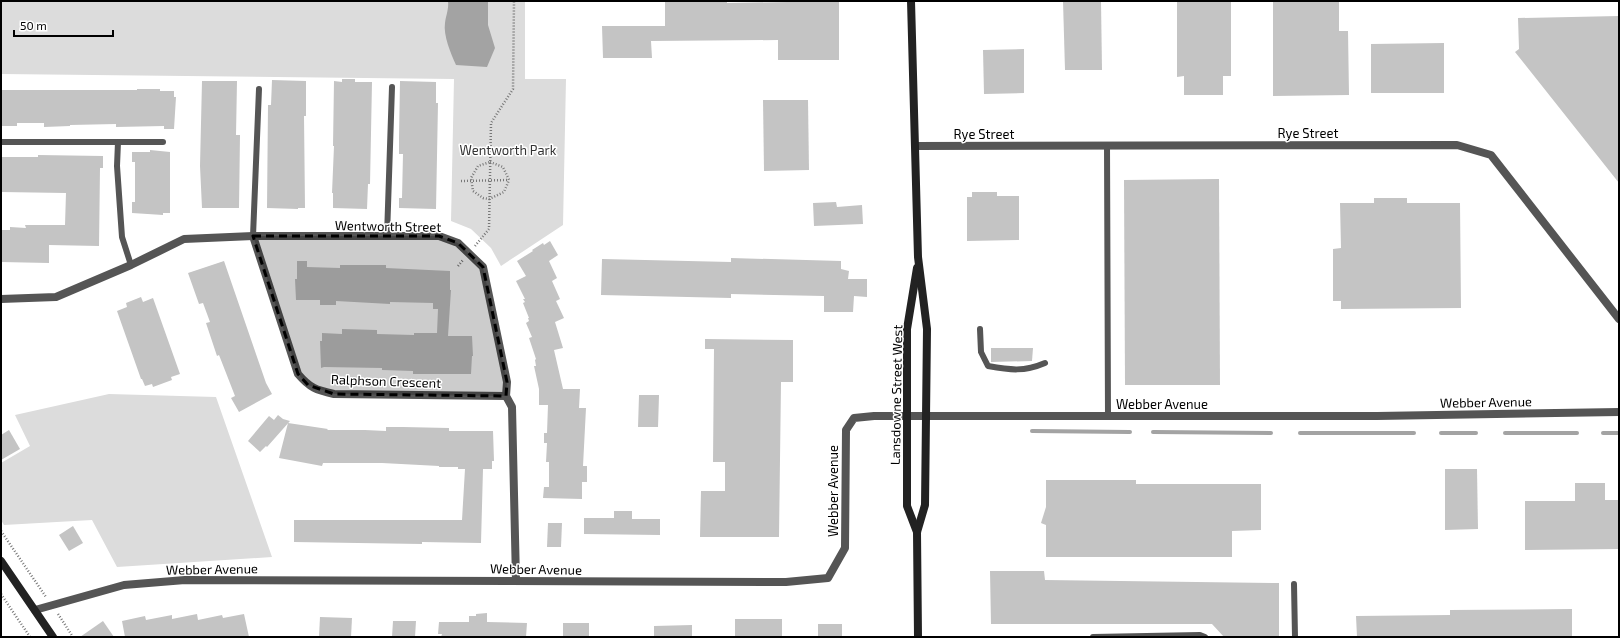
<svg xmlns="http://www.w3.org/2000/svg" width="1620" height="638" font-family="'Exo 2',sans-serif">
<rect width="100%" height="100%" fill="#fff"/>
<!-- green -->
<g fill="#dcdcdc">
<polygon points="1,1 525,1 525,79 566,79 563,225 501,266 491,248 471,229 451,221 454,79 1,74"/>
<polygon points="109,394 216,397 272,557 117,567 92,520 4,525 1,520 1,463 30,446 15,415"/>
</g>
<!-- water -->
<path fill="#a3a3a3" d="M448 1H488V25L495 48 487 67 456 65C451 54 443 35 445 23 446 15 449 9 448 1Z"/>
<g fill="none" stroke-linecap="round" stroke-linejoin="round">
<!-- stream -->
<g stroke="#a3a3a3" stroke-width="4">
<polyline points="1032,431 1130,432"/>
<polyline points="1153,432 1271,433"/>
<polyline points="1300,433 1414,433"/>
<polyline points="1441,433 1476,433"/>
<polyline points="1505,433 1577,433"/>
<polyline points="1603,433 1619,433"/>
</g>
</g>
<!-- building -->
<g fill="#c4c4c4">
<polygon points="665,1 727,1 727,3 839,1 839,60 778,60 778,40 651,41 652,58 603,58 602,26 665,26"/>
<polygon points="1063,1 1101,1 1102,70 1065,70"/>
<polygon points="1177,1 1231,1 1231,76 1223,76 1223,95 1184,95 1184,76 1177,77"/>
<polygon points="1273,1 1339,1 1339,31 1348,31 1349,95 1273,96"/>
<polygon points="1619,16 1619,183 1515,52 1519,49 1518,18"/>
<polygon points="1444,43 1444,93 1371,93 1371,44"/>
<polygon points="1024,49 1024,93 984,94 983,50"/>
<polygon points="342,79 355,79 355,82 372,82 370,184 368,184 367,209 333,208 333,193 332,193 334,146 333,146 334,81 342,82"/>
<polygon points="272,80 306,81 306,116 304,116 305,208 298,208 298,209 267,208 268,105 271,105"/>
<polygon points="202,81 237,81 236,135 240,135 239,208 202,208 200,166"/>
<polygon points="400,81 436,82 436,103 438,103 436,209 399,208 399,198 402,198 403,154 399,154 399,138"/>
<polygon points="137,89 160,89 160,91 174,91 174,97 176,97 174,129 164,129 164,126 116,127 116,124 70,125 70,126 44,127 44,123 17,123 17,126 1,126 1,90 137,90"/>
<polygon points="763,100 808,100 809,170 764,171"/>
<polygon points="150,150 170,152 170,213 163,213 163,215 132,213 132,202 135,202 135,162 132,162 132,152 150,152"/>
<polygon points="38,155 103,156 103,168 100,168 99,246 49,245 49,263 1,262 1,230 10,230 10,227 26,228 25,225 65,225 66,193 1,192 1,157 38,157"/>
<polygon points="1219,179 1220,385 1125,385 1124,180"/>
<polygon points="972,192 997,192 997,196 1019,196 1019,240 967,241 967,197 972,197"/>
<polygon points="1374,198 1407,198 1407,203 1460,203 1461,308 1341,309 1341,301 1333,301 1333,249 1341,248 1340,203 1374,203"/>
<polygon points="836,202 837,207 862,205 863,224 814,226 813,203"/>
<polygon points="550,241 558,255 549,261 557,278 552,281 560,299 556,301 564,318 555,322 563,348 554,350 563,389 580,389 579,408 586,408 583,466 587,466 587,482 582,482 582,499 543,498 544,487 549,487 549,462 546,462 547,443 544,443 544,433 547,433 548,405 539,405 539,389 534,366 536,366 535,360 536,359 529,338 532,337 526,323 529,321 528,318 529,318 523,303 525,302 523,299 525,299 516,281 526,276 517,261 533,251 532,250 543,243 544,245"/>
<polygon points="731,258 841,261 841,269 849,271 848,279 867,279 867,297 854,296 853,312 824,312 824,296 731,294 731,298 601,295 602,259 731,262"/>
<polygon points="224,261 266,383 272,394 239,412 231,398 235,396 219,355 217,356 206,323 210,322 203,303 199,304 188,273"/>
<polygon points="297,261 307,261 307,267 340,268 340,265 386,265 386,268 450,271 450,290 451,290 448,336 472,336 473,356 472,356 471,374 413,374 413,371 382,370 382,368 324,367 321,368 320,341 322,341 322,333 342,334 342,329 377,330 377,334 414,335 414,333 437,333 438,309 433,309 433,303 390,302 390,304 336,301 336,305 320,305 320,300 296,300 295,279 297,279"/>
<polygon points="141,297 143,302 153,298 180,374 171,377 172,380 153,387 152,384 145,386 142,379 141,379 117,311 127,307 126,303"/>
<polygon points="705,339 793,340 793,382 781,382 779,537 700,537 701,491 725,491 725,462 713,462 714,349 705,349"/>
<polygon points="991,348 1033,348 1032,361 991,362"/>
<polygon points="639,395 659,395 658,427 638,427"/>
<polygon points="278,415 283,419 290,421 267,447 266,446 260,452 248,441 269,416 274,420"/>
<polygon points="288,423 328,429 327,430 365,430 386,431 386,427 403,427 449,428 449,431 493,431 494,461 492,461 492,469 483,469 481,543 422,542 422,544 294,542 294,520 462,520 465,469 458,469 458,467 439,467 439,466 382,463 323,463 322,466 279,458"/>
<polygon points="9,430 20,449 1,460 1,435"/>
<polygon points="1445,469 1477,469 1478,529 1445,530"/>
<polygon points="1046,480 1136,480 1136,484 1261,484 1261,530 1232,531 1232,557 1046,557 1046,525 1041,523 1046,507"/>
<polygon points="1575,483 1605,483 1605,500 1619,500 1619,549 1525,550 1525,501 1575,501"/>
<polygon points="614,511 632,511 632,519 660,519 660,535 584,534 584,518 614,518"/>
<polygon points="548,523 562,523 561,547 547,547"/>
<polygon points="73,526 83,543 69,551 59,535"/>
<polygon points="990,571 1044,571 1045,580 1279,583 1279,637 1224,637 1212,624 991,624"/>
<polygon points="1572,609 1572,637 1357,637 1356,616 1450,615 1450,610"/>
<polygon points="487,613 487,622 527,623 526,637 441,637 442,634 438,634 439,622 469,622 469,616 476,616 476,614"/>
<polygon points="197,614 198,620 222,615 223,618 244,614 249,637 125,637 122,621 145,616 146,620 172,615 172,619"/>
<polygon points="320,617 352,618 351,637 319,637"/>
<rect x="735" y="619" width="47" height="18"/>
<polygon points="103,621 114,637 80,637"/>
<polygon points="393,621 416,621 415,637 392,637"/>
<rect x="563" y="623" width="26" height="14"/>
<rect x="818" y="624" width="24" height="13"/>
<polygon points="692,625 692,637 654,637 654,626"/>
</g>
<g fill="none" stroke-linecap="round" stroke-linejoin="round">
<!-- path -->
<g stroke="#777" stroke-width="2.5" stroke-dasharray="1 2" stroke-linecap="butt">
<polygon points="490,162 503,167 509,180 504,192 489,199 483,198 473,191 471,178 478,166"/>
<polyline points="461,181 509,180"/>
<polyline points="475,246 489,229 491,123 513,89 514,1"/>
<polyline points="458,266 463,260"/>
<polyline points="1,531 46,597"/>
<polyline points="1,594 30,637"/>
<polyline points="58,614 73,637"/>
</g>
<!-- service -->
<g stroke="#555" stroke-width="6">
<polyline points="1,142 118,142 117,166 122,237 131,265"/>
<polyline points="118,142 163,142"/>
<polyline points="1107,145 1108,416"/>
<polyline points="253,236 259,89"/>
<polyline points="387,236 392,87"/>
<path d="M980 329 981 352 988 366C1010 370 1024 372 1045 363"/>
<polyline points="1294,584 1295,637"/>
<polyline points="1093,637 1200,635 1205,637"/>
</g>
<!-- minor -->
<g stroke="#555" stroke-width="8">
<polyline points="915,146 1457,145 1491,155 1619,319"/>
<path d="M253 236 298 374C310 388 316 390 334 394L506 396"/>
<polyline points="1,299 56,297 131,265 184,239 253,236 439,236 458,243 483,267 507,382 506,396 512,407 516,580"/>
<polyline points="35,610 124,585 185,580 786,582 828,578 845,548 846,430 854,418 874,416 907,416"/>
</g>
<!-- tertiary -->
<polyline stroke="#555" stroke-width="8" points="907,416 1377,416 1619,412"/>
<!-- secondary -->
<g stroke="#222" stroke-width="8">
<polyline points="911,1 918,257 927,329 925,505 917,532 918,637"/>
<polyline points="917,268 907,329 907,506 917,532"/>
<polyline points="1,561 53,637"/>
</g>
</g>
<!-- marked area -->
<path fill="#000" fill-opacity="0.2" stroke="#000" stroke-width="3" stroke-dasharray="8 5" stroke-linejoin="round" d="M253 236H439L458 243 483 267 507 382 506 396 334 394 308 385 298 374Z"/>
<g text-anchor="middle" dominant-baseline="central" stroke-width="3" stroke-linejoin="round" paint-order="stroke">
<!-- street labels -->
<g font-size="13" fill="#000" stroke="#fff">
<text x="1308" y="133">Rye Street</text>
<text x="984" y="134">Rye Street</text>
<text transform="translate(388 226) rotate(1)">Wentworth Street</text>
<text transform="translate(386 381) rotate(2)">Ralphson Crescent</text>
<text transform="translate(896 395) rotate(-89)">Lansdowne Street West</text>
<text transform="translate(1486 402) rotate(-1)">Webber Avenue</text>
<text x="1162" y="404">Webber Avenue</text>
<text transform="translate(833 491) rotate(-90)">Webber Avenue</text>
<text transform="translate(212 569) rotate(-1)">Webber Avenue</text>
<text transform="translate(536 569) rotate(1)">Webber Avenue</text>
</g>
<!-- park labels -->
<g font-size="13" fill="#333" stroke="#fff">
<text x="508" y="150">Wentworth Park</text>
</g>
</g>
<!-- border -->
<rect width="1620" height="638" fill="none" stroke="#000000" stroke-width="4"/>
<!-- scale -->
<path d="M14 30v6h99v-6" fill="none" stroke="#000000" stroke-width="2"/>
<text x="20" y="30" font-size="12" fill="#000000" stroke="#ffffff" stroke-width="3" paint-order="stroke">50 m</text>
</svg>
